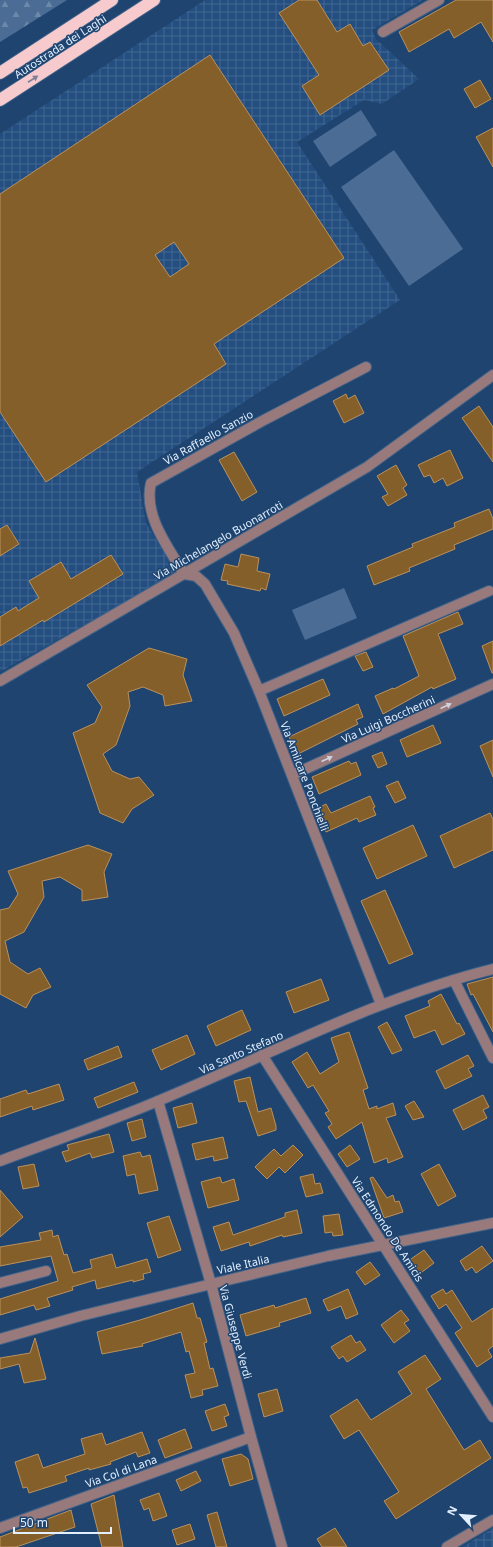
<svg xmlns="http://www.w3.org/2000/svg" width="493" height="1547" font-family="'Noto Sans',sans-serif">
<defs>
<pattern id="industrial-grid" width="8" height="8" patternUnits="userSpaceOnUse"><rect width="8" height="8" fill="#234e7f"/><path d="M0 4h8M4 0v8" fill="none" stroke="#436892"/></pattern>
<pattern id="forest-firs" width="22" height="20" patternUnits="userSpaceOnUse"><rect width="22" height="20" fill="#4b6d95"/><path d="M5 1l3.5 6h-7zM16 11l3.5 6h-7z" fill="#6d89aa"/></pattern>
</defs>
<rect width="100%" height="100%" fill="#1e446f"/>
<!-- industrial -->
<g fill="url(#industrial-grid)">
<polygon points="205,0 423,0 372,30 376,39 419,79 382,104 364,100 297,142 400,300 137,472 146,523 177,573 0,672 0,134"/>
<polygon points="493,1528 493,1547 462,1547"/>
</g>
<!-- forest -->
<polygon fill="url(#forest-firs)" points="0,0 67,0 0,42"/>
<!-- pitch -->
<g fill="#4b6d95">
<polygon points="361,110 377,135 330,167 313,141"/>
<polygon points="394,150 463,249 409,286 341,187"/>
<polygon points="344,588 357,618 305,640 292,610"/>
</g>
<!-- building -->
<g fill="#855f2a" stroke="#ba915d" fill-rule="evenodd">
<polygon points="299,0 317,0 337,32 350,24 363,46 370,42 389,70 320,115 302,86 319,75 279,13"/>
<polygon points="456,0 493,0 493,42 481,22 454,38 449,29 409,52 399,32"/>
<path d="M210 55 344 258 214 344 226 364 46 482 0 412V194ZM174 242 189 264 170 277 155 255Z"/>
<polygon points="480,80 491,99 475,108 464,89"/>
<polygon points="493,128 493,167 476,137"/>
<polygon points="346,394 348,399 355,395 364,413 344,423 333,401"/>
<polygon points="479,406 493,427 493,462 462,418"/>
<polygon points="450,450 463,478 447,486 443,478 434,483 430,475 424,477 418,465"/>
<polygon points="234,452 257,492 242,501 219,460"/>
<polygon points="396,465 407,485 403,488 407,495 388,506 382,497 388,494 377,476"/>
<polygon points="489,509 493,519 493,529 454,545 455,549 409,568 410,571 374,585 367,566 413,547 412,544 455,527 454,523"/>
<polygon points="7,525 19,544 0,556 0,529"/>
<polygon points="241,554 259,558 257,571 270,574 266,590 261,588 260,591 227,584 228,581 221,580 225,564 238,567"/>
<polygon points="111,555 123,574 44,622 43,620 0,646 0,617 16,607 18,611 39,598 29,581 61,562 71,579"/>
<polygon points="458,612 463,624 438,634 456,679 433,689 432,687 383,714 375,696 393,688 394,689 419,676 403,636"/>
<polygon points="493,641 493,673 492,673 482,646"/>
<polygon points="149,648 187,659 183,675 192,701 165,706 163,695 143,687 128,692 130,706 116,745 103,754 112,771 130,779 139,777 154,795 132,809 123,823 100,813 73,733 95,723 102,707 87,685"/>
<polygon points="366,652 373,667 363,671 355,656"/>
<polygon points="323,679 330,695 284,716 277,699"/>
<polygon points="358,704 363,717 356,720 358,724 298,754 289,737"/>
<polygon points="433,725 441,743 407,757 400,740"/>
<polygon points="493,740 493,777 480,746"/>
<polygon points="382,752 387,764 378,768 372,756"/>
<polygon points="349,761 351,764 356,762 361,775 319,794 312,777"/>
<polygon points="398,781 406,798 395,803 386,786"/>
<polygon points="370,796 375,807 373,808 376,815 359,822 357,818 326,832 319,818 322,817 318,808 326,804 331,813"/>
<polygon points="490,813 493,819 493,850 454,868 440,836"/>
<polygon points="413,825 427,856 377,879 363,848"/>
<polygon points="88,845 112,854 104,872 108,897 82,901 82,890 60,877 42,881 44,897 24,932 5,941 10,962 28,974 40,968 51,987 33,995 26,1008 0,994 0,910 9,908 18,894 8,871"/>
<polygon points="385,890 413,954 389,964 361,901"/>
<polygon points="493,977 493,1032 473,994 471,995 467,984"/>
<polygon points="321,979 329,1000 294,1013 286,992"/>
<polygon points="441,994 457,1024 459,1023 465,1034 442,1045 435,1030 414,1038 405,1016 430,1006 428,1001"/>
<polygon points="242,1010 251,1030 216,1046 207,1026"/>
<polygon points="387,1022 402,1050 392,1054 378,1027"/>
<polygon points="349,1032 368,1088 363,1090 369,1109 377,1106 377,1109 393,1103 396,1115 386,1118 403,1157 388,1163 387,1158 374,1163 362,1122 336,1139 328,1127 332,1124 325,1113 329,1111 313,1085 308,1088 292,1062 307,1052 320,1074 339,1062 331,1038"/>
<polygon points="187,1035 195,1054 161,1070 152,1050"/>
<polygon points="118,1046 122,1057 88,1070 84,1060"/>
<polygon points="468,1055 474,1066 468,1069 472,1076 445,1089 436,1071"/>
<polygon points="250,1077 258,1112 271,1108 276,1126 276,1130 258,1136 246,1101 239,1102 234,1081"/>
<polygon points="134,1082 138,1092 98,1108 94,1098"/>
<polygon points="59,1084 64,1100 33,1110 32,1106 0,1117 0,1099 26,1090 28,1094"/>
<polygon points="483,1095 489,1107 483,1110 487,1118 463,1130 453,1110"/>
<polygon points="414,1101 424,1117 413,1120 405,1106"/>
<polygon points="192,1103 197,1123 178,1128 173,1108"/>
<polygon points="142,1119 146,1137 132,1141 127,1123"/>
<polygon points="109,1134 114,1152 92,1158 90,1153 66,1162 62,1152 69,1150 67,1145"/>
<polygon points="223,1137 228,1158 214,1161 213,1156 196,1160 192,1144"/>
<polygon points="293,1145 303,1155 285,1173 279,1167 267,1179 255,1167 274,1149 281,1156"/>
<polygon points="350,1145 360,1159 347,1167 338,1154"/>
<polygon points="140,1152 142,1157 150,1155 158,1190 139,1194 135,1174 127,1176 123,1156"/>
<polygon points="34,1164 39,1186 23,1189 18,1167"/>
<polygon points="439,1164 456,1196 438,1206 421,1174"/>
<polygon points="313,1174 315,1184 320,1183 323,1193 306,1197 300,1177"/>
<polygon points="220,1177 222,1183 234,1179 239,1200 208,1208 201,1182"/>
<polygon points="373,1177 387,1198 393,1195 395,1202 399,1201 403,1212 384,1218 370,1178"/>
<polygon points="0,1190 23,1217 0,1237"/>
<polygon points="297,1210 302,1233 283,1237 282,1235 250,1246 249,1242 221,1251 213,1227 229,1222 233,1235 285,1217 285,1213"/>
<polygon points="339,1214 343,1235 333,1236 332,1232 325,1233 323,1216"/>
<polygon points="169,1216 181,1250 158,1258 147,1223"/>
<polygon points="52,1230 53,1237 58,1235 64,1255 67,1254 73,1273 92,1268 90,1260 112,1254 116,1268 147,1259 151,1272 143,1274 144,1279 133,1282 133,1280 97,1289 95,1280 72,1287 73,1290 47,1298 50,1306 36,1310 34,1305 0,1315 0,1299 58,1281 51,1256 0,1266 0,1247 41,1240 39,1233"/>
<polygon points="482,1246 493,1261 476,1273 472,1267 466,1271 460,1261"/>
<polygon points="424,1250 434,1263 418,1275 408,1261"/>
<polygon points="370,1262 380,1275 365,1285 356,1272"/>
<polygon points="348,1289 358,1314 346,1319 341,1306 328,1311 323,1300"/>
<polygon points="443,1289 446,1294 452,1290 472,1322 493,1308 493,1346 488,1350 492,1357 477,1367 455,1333 462,1328 446,1304 439,1309 431,1296"/>
<polygon points="306,1298 311,1313 279,1323 280,1326 246,1336 240,1315 274,1305 275,1308"/>
<polygon points="193,1303 197,1318 200,1318 207,1342 204,1343 210,1369 213,1368 218,1386 202,1390 203,1395 191,1398 185,1375 195,1373 189,1351 186,1352 181,1332 142,1344 143,1346 102,1354 97,1332 140,1320"/>
<polygon points="401,1310 409,1320 404,1323 410,1331 394,1343 381,1325"/>
<polygon points="351,1335 356,1343 360,1341 366,1350 347,1362 343,1356 339,1359 331,1347"/>
<polygon points="35,1338 46,1379 24,1383 19,1364 0,1369 0,1358 30,1353"/>
<polygon points="425,1355 441,1379 426,1389 464,1450 480,1440 491,1458 396,1519 384,1501 399,1492 359,1430 344,1439 330,1416 357,1399 371,1420 412,1394 398,1372"/>
<polygon points="277,1389 283,1411 264,1417 258,1394"/>
<polygon points="225,1404 229,1415 224,1417 227,1426 212,1431 205,1411"/>
<polygon points="185,1429 192,1448 165,1458 158,1440"/>
<polygon points="142,1432 150,1453 138,1457 136,1452 110,1462 111,1464 89,1470 89,1468 65,1476 67,1481 29,1493 27,1487 23,1488 15,1462 38,1454 43,1468 85,1454 81,1439 102,1433 106,1445"/>
<polygon points="241,1454 248,1459 253,1479 230,1486 222,1459"/>
<polygon points="196,1471 201,1481 181,1491 176,1480"/>
<polygon points="159,1493 167,1516 153,1521 149,1508 144,1510 140,1500"/>
<polygon points="114,1495 123,1547 102,1547 91,1504"/>
<polygon points="71,1510 75,1527 16,1547 0,1547 0,1537"/>
<polygon points="217,1512 227,1547 216,1547 207,1515"/>
<polygon points="190,1524 195,1539 177,1545 172,1530"/>
<polygon points="335,1528 347,1547 322,1547 317,1539"/>
</g>
<g fill="none" stroke-linecap="round" stroke-linejoin="round">
<!-- minor casing -->
<g stroke="#416389" stroke-width="12">
<g id="minor">
<polyline points="383,32 439,0"/>
<path d="M366 367 264 420 151 483C143 516 169 548 184 574L196 576 205 584 234 633 259 691 381 1004"/>
<polyline points="0,681 367,467 493,375"/>
<polyline points="259,691 489,591"/>
<polyline points="292,775 493,684"/>
<polyline points="454,980 493,1058"/>
<polyline points="262,1055 493,1417"/>
<polyline points="158,1101 211,1284 251,1437 282,1547"/>
<path d="M0 1161C53 1141 106 1123 158 1101 269 1055 376 998 493 969"/>
<polyline points="0,1283 46,1271"/>
<polyline points="0,1339 80,1316 232,1279 328,1256 493,1223"/>
<polyline points="0,1528 251,1437"/>
<polyline points="447,1547 493,1520"/>
</g>
</g>
<!-- highway casing -->
<g stroke="#416389" stroke-width="14">
<g id="highway">
<polyline points="0,73 112,0"/>
<polyline points="0,100 154,0"/>
</g>
</g>
<!-- minor -->
<use href="#minor" stroke="#98797c" stroke-width="10"/>
<!-- highway -->
<use href="#highway" stroke="#f7cace" stroke-width="12"/>
</g>
<!-- one-way arrows -->
<defs><path id="oneway-solid" d="M-6-.8H1V-3.2L6.5 0L1 3.2V.8H-6Z"/></defs>
<use fill="#80809a" href="#oneway-solid" transform="translate(33 79) rotate(-33)"/>
<g fill="#d0d2de">
<use href="#oneway-solid" transform="translate(446 706) rotate(-24)"/>
<use href="#oneway-solid" transform="translate(327 759) rotate(-24)"/>
</g>
<g text-anchor="middle" dominant-baseline="central" stroke-width="3" stroke-linejoin="round" paint-order="stroke">
<!-- street labels -->
<g font-size="11" fill="#e2efff" stroke="#1e446f">
<text transform="translate(60 46) rotate(-33)">Autostrada dei Laghi</text>
<text transform="translate(208 437) rotate(-29)">Via Raffaello Sanzio</text>
<text transform="translate(218 540) rotate(-30)">Via Michelangelo Buonarroti</text>
<text transform="translate(388 719) rotate(-24)">Via Luigi Boccherini</text>
<text transform="translate(305 776) rotate(69)">Via Amilcare Ponchielli</text>
<text transform="translate(241 1052) rotate(-24)">Via Santo Stefano</text>
<text transform="translate(388 1229) rotate(57)">Via Edmondo De Amicis</text>
<text transform="translate(243 1264) rotate(-13)">Viale Italia</text>
<text transform="translate(236 1332) rotate(75)">Via Giuseppe Verdi</text>
<text transform="translate(121 1471) rotate(-20)">Via Col di Lana</text>
</g>
</g>
<!-- north arrow -->
<g transform="translate(461 1515) rotate(296)" stroke="#1e446f" stroke-width="3" paint-order="stroke">
<path d="M0-3L7 15L0 10L-7 15Z" fill="#e2efff"/>
<text y="-6" font-size="11" font-weight="bold" text-anchor="middle" fill="#e2efff">N</text>
</g>
<!-- scale -->
<path d="M14 1527v6h97v-6" fill="none" stroke="#e2efff" stroke-width="2"/>
<text x="20" y="1527" font-size="12" fill="#e2efff" stroke="#1e446f" stroke-width="3" paint-order="stroke">50 m</text>
</svg>
